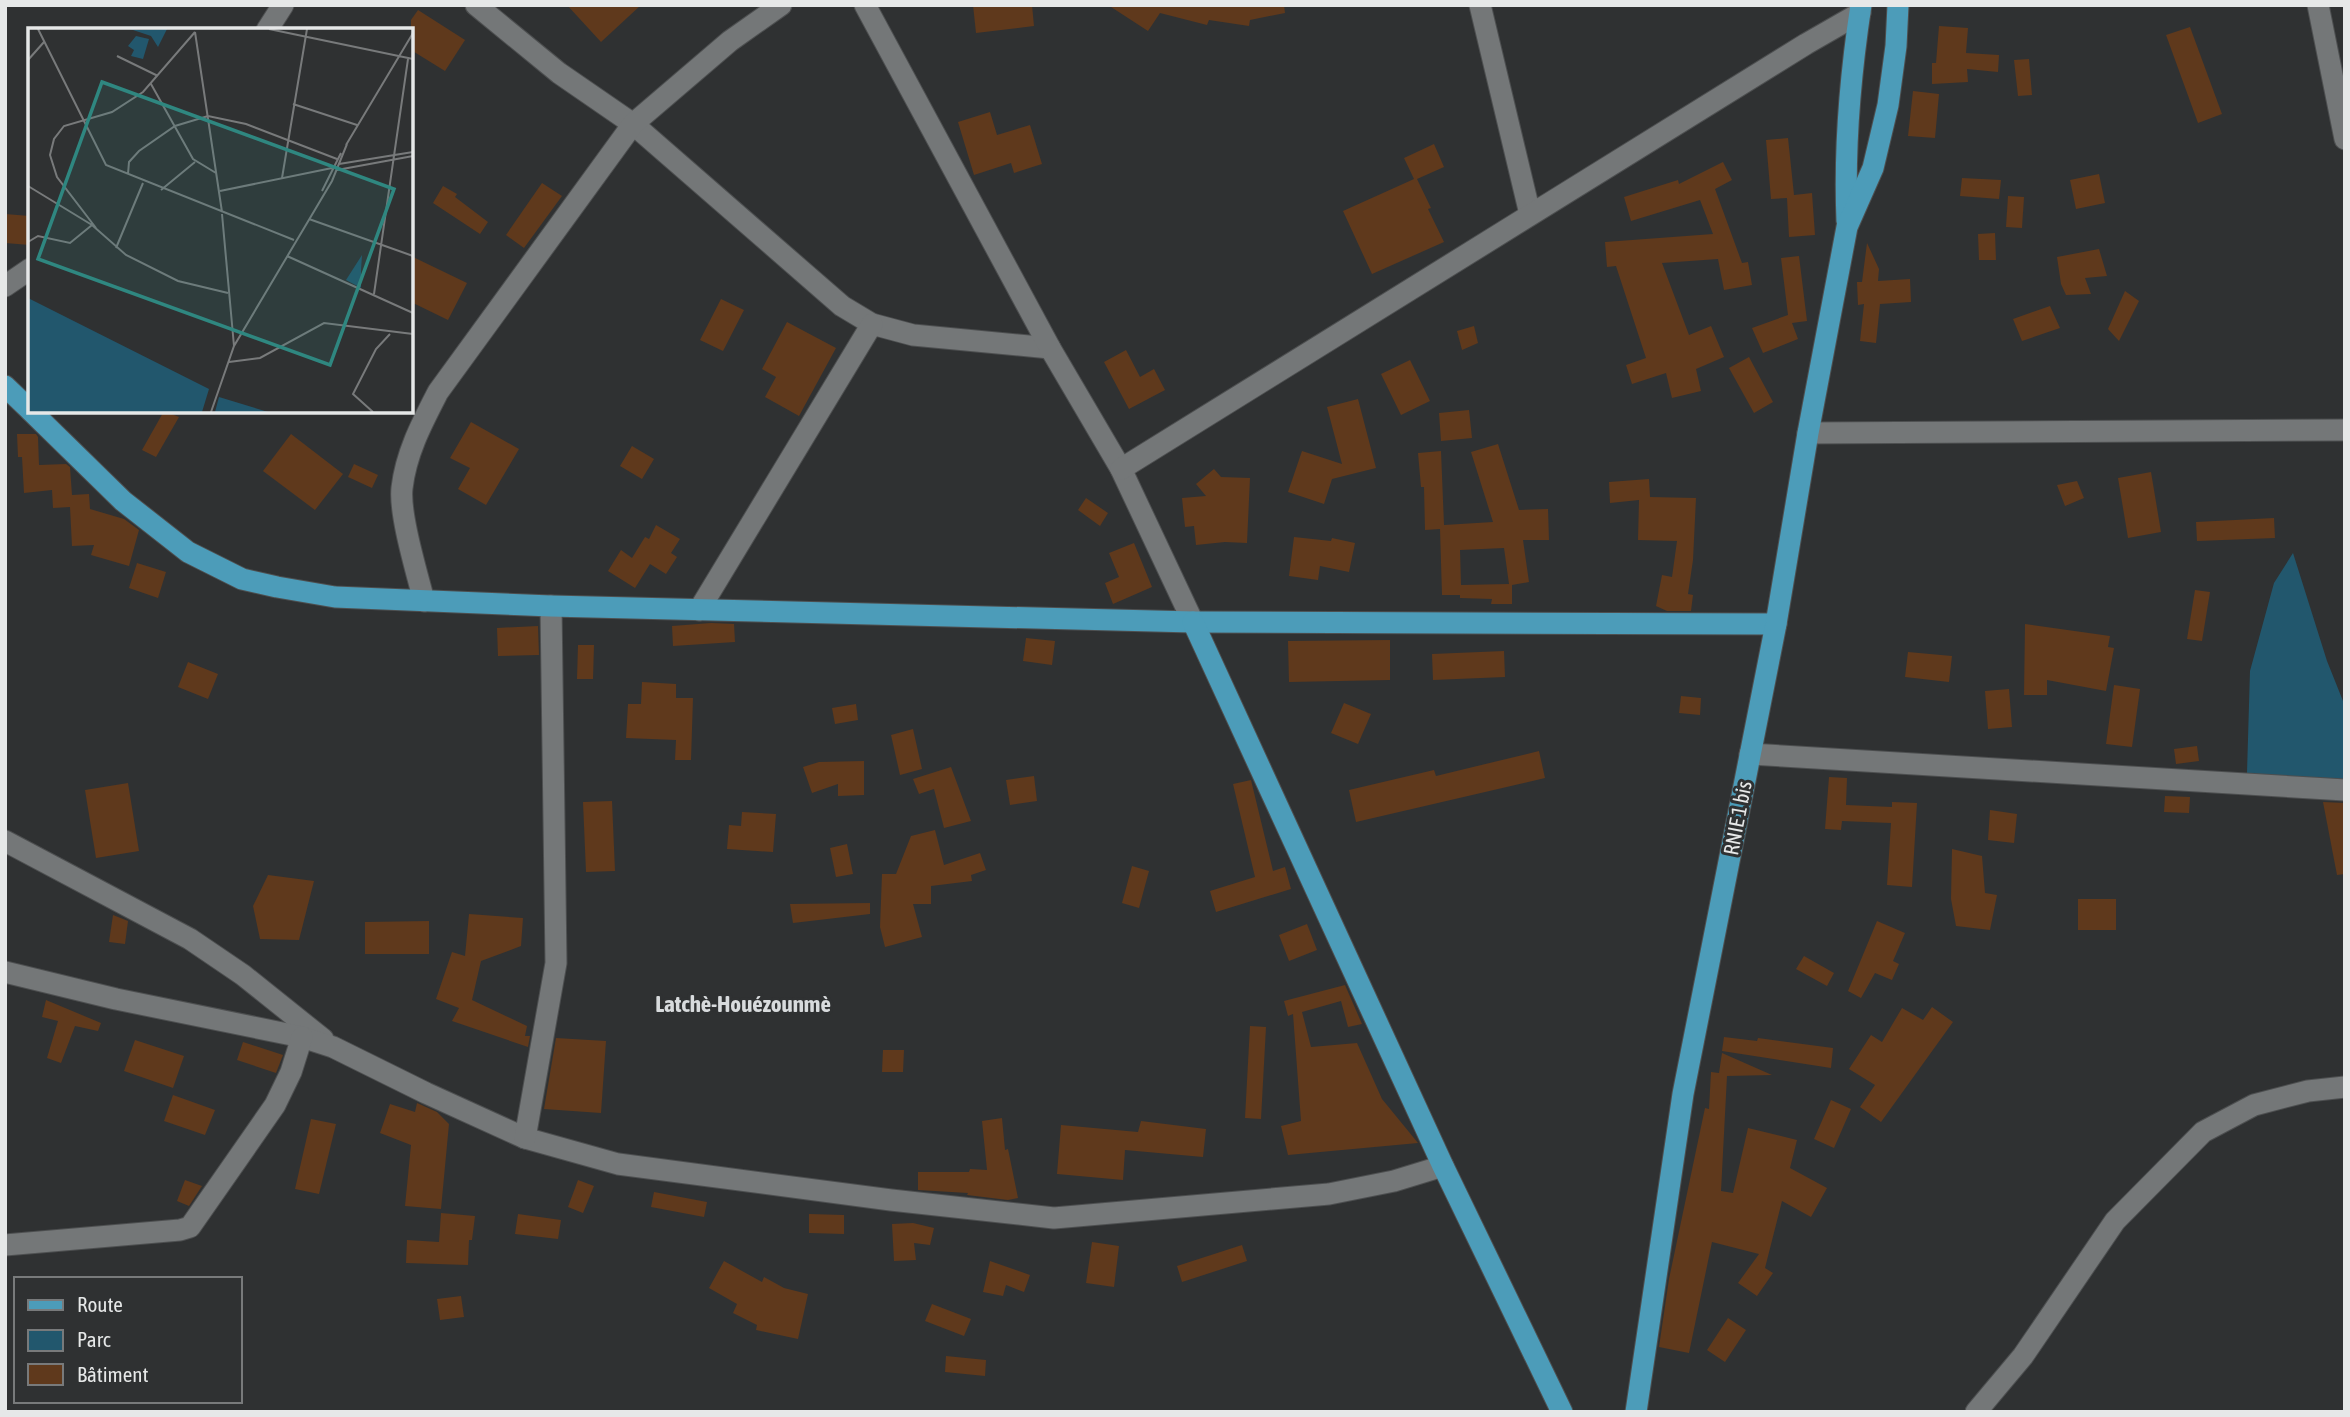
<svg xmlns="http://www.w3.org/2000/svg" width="2350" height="1417" font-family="'Asap Condensed',sans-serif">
<rect width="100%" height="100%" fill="#2f3132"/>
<!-- green -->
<polygon fill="#22576d" points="2293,553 2327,661 2345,706 2345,786 2247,773 2250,671 2274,583"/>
<!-- building -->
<g fill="#5f391c" fill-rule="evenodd">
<polygon points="567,5 641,5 601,42"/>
<polygon points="973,5 1032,5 1034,26 976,33"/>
<polygon points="1108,5 1284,5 1285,13 1250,20 1249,26 1209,20 1207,25 1160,13 1148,31"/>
<polygon points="418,10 465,40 445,71 411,50 411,20"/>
<polygon points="1939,26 1968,28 1966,53 1999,55 1998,72 1967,69 1968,82 1932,84 1932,63 1936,63"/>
<polygon points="2190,27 2222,114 2198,123 2166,35"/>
<polygon points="2029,59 2032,95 2018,96 2014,60"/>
<polygon points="1913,91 1939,94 1935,138 1908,136"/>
<polygon points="990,112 997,135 1030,125 1042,164 1014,173 1011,163 974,175 958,122"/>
<polygon points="1788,138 1794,195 1812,193 1815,235 1789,237 1787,198 1771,199 1766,140"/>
<polygon points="1434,144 1444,167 1417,179 1431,208 1428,209 1444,242 1372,274 1343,211 1414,179 1404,158"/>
<polygon points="1723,162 1732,180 1715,189 1742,263 1748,262 1752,285 1724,290 1718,259 1662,263 1689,335 1711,326 1724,357 1696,369 1701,391 1672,398 1666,373 1632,384 1626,365 1646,358 1616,266 1607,267 1605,242 1713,234 1700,200 1631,221 1624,197 1678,180 1679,184"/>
<polygon points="2099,174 2105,203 2076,209 2070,180"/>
<polygon points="1962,178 2001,180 1999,199 1960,196"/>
<polygon points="542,183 562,196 524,248 506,235"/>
<polygon points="443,186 457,194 455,197 488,222 480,234 433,203"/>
<polygon points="2008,196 2024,197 2022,228 2006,227"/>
<polygon points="5,214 30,216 30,245 5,243"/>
<polygon points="1995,233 1996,260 1979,260 1978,234"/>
<polygon points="1867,243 1879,269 1878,281 1910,279 1911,302 1880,304 1876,343 1860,341 1864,304 1858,305 1857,282 1862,282"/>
<polygon points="2099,249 2107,276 2085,278 2091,294 2066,295 2061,284 2057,257"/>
<polygon points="411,256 467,283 448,320 411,302"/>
<polygon points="1799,256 1807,321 1792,323 1798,339 1763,353 1752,328 1788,315 1781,258"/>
<polygon points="2125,291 2139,301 2119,341 2108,329"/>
<polygon points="721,299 744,310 723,351 700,340"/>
<polygon points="2050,306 2060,328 2022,341 2013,319"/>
<polygon points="787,322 836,348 799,416 765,397 776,377 762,369"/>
<polygon points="1474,326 1478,343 1462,350 1457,331"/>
<polygon points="1126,350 1140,377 1154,369 1165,390 1129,409 1104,362"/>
<polygon points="1749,357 1773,402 1754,413 1729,368"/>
<polygon points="1410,360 1430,401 1401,415 1381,374"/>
<polygon points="1358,399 1376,468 1332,479 1324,504 1288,492 1302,451 1342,464 1327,407"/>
<polygon points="1469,410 1472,438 1441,441 1439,413"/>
<polygon points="164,411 179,417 156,457 142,450"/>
<polygon points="471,422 519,449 486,505 458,489 470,468 450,458"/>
<polygon points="17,434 36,434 38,437 39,465 66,464 70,467 72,495 89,494 90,509 124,519 139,530 129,566 91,555 94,545 72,546 70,507 53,508 52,490 24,493 22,457 18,457"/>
<polygon points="291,434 343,474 315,510 263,471"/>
<path d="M1498 444 1519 510 1548 509 1549 540H1523L1529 582 1512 585V604H1491L1492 599 1460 598V595H1442L1440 529 1425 530 1424 487H1421L1418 453 1441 451 1444 525 1493 522 1471 452ZM1504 548 1509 584 1461 585 1460 550Z"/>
<polygon points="632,446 654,459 642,479 620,466"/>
<polygon points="354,464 378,475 372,488 348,477"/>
<polygon points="1214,469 1221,477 1250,478 1247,543 1225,542 1196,545 1194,526 1185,527 1182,498 1206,496 1196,484"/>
<polygon points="2151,472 2161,532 2128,538 2118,478"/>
<polygon points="1649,479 1650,497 1696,498 1693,560 1688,594 1693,595 1691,611 1667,611 1656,606 1662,575 1672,577 1677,541 1638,540 1639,500 1610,503 1609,482"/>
<polygon points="2077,481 2084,498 2065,506 2057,485"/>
<polygon points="1086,498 1108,513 1100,526 1078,510"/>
<polygon points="2274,518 2275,538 2197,541 2196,522"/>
<polygon points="656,525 680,539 671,553 677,557 666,574 650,564 635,588 608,571 621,550 632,558 645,537 649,539"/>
<polygon points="1294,537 1331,541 1332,538 1355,543 1349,572 1320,566 1318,580 1289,576"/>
<polygon points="1134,543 1152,587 1113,604 1105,583 1119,577 1109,553"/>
<polygon points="137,563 166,572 158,598 129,588"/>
<polygon points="2195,590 2210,592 2202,641 2187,639"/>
<polygon points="711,623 734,624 735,642 673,646 672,626"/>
<polygon points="2025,624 2110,636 2108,647 2114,648 2106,691 2047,680 2047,695 2024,695"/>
<polygon points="538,626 539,655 498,656 497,628"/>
<polygon points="1026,638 1055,641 1052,665 1023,661"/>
<polygon points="1390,640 1390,680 1289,682 1288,641"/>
<polygon points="578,645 594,645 593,679 577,679"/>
<polygon points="1504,651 1505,677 1433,680 1432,654"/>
<polygon points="1908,652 1952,656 1949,682 1905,677"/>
<polygon points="188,662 218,674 208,699 178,687"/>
<polygon points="642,682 676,684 676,698 693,698 691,760 675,760 676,740 626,738 628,704 641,704"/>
<polygon points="2114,685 2140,689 2132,747 2106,744"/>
<polygon points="2009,689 2012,727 1988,729 1985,691"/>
<polygon points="1681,696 1701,698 1700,715 1679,713"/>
<polygon points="1344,703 1371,714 1358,744 1331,733"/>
<polygon points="856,704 858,720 835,724 832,708"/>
<polygon points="913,729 922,769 900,775 891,735"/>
<polygon points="2197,746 2199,761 2176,764 2174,749"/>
<polygon points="1539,751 1545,778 1356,822 1349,790 1434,770 1436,776"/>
<polygon points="864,761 864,795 838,796 838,784 812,793 803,767 819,762"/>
<polygon points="951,767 971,821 944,828 934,789 919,794 913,779"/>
<polygon points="1034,776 1037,801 1010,805 1006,780"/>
<polygon points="1829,777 1847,778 1846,805 1892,807 1892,802 1917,803 1912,887 1887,885 1891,823 1842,821 1841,830 1825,829"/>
<polygon points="1251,780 1273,871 1285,867 1291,889 1216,912 1210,891 1255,877 1233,784"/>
<polygon points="128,783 139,851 96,858 85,790"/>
<polygon points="2165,796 2190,797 2189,813 2164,812"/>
<polygon points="612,801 615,871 586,872 583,802"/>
<polygon points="2323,802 2345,803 2345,874 2337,875"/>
<polygon points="1990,810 2017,814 2014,843 1988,840"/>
<polygon points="742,812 776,814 773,852 727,849 729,825 741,826"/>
<polygon points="935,830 944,865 980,853 986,870 971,875 972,881 931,886 931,904 913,904 922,937 885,947 880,927 882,874 896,874 911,836"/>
<polygon points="847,844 853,874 836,877 830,848"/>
<polygon points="1952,849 1982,856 1985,893 1997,895 1990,930 1956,926 1951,899"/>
<polygon points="1132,866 1149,871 1139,908 1122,903"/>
<polygon points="268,875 314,881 299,940 260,939 253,906"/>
<rect x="2078" y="899" width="38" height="31"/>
<polygon points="870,903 870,914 793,923 790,904"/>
<polygon points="469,914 523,918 521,946 481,961 472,1000 527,1026 525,1036 530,1036 528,1047 452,1021 459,1008 436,999 452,952 465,956"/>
<polygon points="113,915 128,921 125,944 109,942"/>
<polygon points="429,921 429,954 365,954 365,922"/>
<polygon points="1877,921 1905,933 1893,961 1899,964 1892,980 1875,973 1861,998 1848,991"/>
<polygon points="1307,924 1317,950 1289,961 1279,935"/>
<polygon points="1804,956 1834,973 1827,986 1796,969"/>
<polygon points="1345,985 1362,1024 1348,1027 1341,1001 1302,1012 1311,1047 1357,1043 1382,1099 1418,1143 1288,1155 1281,1126 1301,1121 1293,1014 1288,1016 1284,1001"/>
<polygon points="46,1000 101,1023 98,1031 75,1026 61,1063 47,1058 58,1021 42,1017"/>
<polygon points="1932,1007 1953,1022 1881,1122 1860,1107 1875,1085 1849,1069 1871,1035 1882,1042 1902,1008 1923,1020"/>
<polygon points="1250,1026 1266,1027 1261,1119 1245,1118"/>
<polygon points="1724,1037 1757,1041 1758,1038 1833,1048 1831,1068 1722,1051"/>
<polygon points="556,1038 606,1041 601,1113 544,1109"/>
<polygon points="135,1040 184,1056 173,1088 124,1071"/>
<polygon points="243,1042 283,1055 276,1073 237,1060"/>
<polygon points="883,1050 904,1050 903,1072 882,1072"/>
<polygon points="1722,1053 1772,1075 1727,1076 1721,1191 1733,1193 1748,1128 1797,1140 1790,1168 1827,1188 1811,1217 1782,1201 1765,1268 1773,1273 1757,1296 1738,1283 1759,1254 1712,1242 1689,1353 1659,1347 1669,1279 1705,1108 1709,1109 1711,1072 1719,1073"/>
<polygon points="173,1095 215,1110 205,1135 164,1121"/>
<polygon points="1831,1100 1851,1109 1834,1148 1814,1139"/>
<polygon points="417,1103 437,1112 449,1124 441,1209 405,1206 411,1145 380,1133 390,1104 415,1112"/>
<polygon points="1002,1118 1005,1150 1008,1149 1018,1198 1008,1200 967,1195 968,1193 918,1190 918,1172 969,1172 970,1169 987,1170 982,1121"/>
<polygon points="311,1119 336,1124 319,1194 295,1189"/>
<polygon points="1141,1121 1206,1129 1203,1157 1125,1150 1123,1180 1057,1174 1061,1125 1138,1132"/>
<polygon points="185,1180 202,1186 189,1206 177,1201"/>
<polygon points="578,1180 594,1186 583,1213 568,1207"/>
<polygon points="654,1192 707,1202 704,1217 651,1207"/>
<polygon points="441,1213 475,1216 472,1240 469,1240 468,1265 406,1263 407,1240 439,1242"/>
<polygon points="518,1214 561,1220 558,1239 515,1234"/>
<polygon points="809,1214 844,1215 844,1234 809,1233"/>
<polygon points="913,1223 934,1228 930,1245 914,1243 916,1260 894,1261 892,1224"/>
<polygon points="1092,1242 1119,1246 1114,1287 1086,1283"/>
<polygon points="1242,1245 1247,1261 1182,1282 1177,1266"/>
<polygon points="724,1261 762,1282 764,1277 784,1288 808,1294 798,1339 756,1330 757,1325 733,1313 737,1304 709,1288"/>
<polygon points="990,1261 1030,1275 1024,1292 1006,1285 1003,1296 983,1292"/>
<polygon points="461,1296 464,1317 440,1320 437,1299"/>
<polygon points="932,1304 971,1319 964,1336 925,1321"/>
<polygon points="1728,1318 1746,1330 1725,1362 1707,1350"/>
<polygon points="946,1356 986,1360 985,1376 945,1372"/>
</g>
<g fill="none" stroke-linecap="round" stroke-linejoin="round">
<!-- minor casing -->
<g stroke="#4d4f50" stroke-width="23">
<g id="minor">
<polyline points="476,5 559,73 633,124 842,306 872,324 913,335 1050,348"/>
<polyline points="865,5 1050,348 1121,469 1193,622"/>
<polyline points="1480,5 1530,214"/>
<polyline points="2318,5 2345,139"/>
<polyline points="267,30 283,5"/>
<polyline points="5,286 30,269"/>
<polyline points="1808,433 2345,430"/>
<polyline points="1121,469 1806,44 1860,13"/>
<path d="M424 601C417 573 399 514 402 488 406 453 422 423 438 392L633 124 730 41 781 5"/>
<polyline points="699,610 872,324"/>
<polyline points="1750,754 2345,790"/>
<polyline points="5,841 190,939 243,975 323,1039"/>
<polyline points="5,972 116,999 302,1037 333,1047 426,1093 525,1138 618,1164 891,1200 1054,1218 1329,1194 1394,1181 1443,1166"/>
<polyline points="525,1138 556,963 551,606"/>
<polyline points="5,1245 180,1230 190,1227 275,1105 291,1072 302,1037"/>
<polyline points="1976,1412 2023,1356 2115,1221 2203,1132 2254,1105 2308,1091 2345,1087"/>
</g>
</g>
<!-- major casing -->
<g stroke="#4d4f50" stroke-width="23">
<g id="major">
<path d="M1847 221C1844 149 1850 77 1861 5"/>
<polyline points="5,386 30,410"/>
<polyline points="31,411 123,501 188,552 242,579 277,587 335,597 551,606 1193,622 1776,624"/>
<polyline points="1193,622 1443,1166 1562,1412"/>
<polyline points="1636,1412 1683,1094 1776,624 1808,433 1847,227 1873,168 1888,105 1896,46 1898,5"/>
</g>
</g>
<!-- minor -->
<use href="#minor" stroke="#747778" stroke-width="21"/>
<!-- major -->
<use href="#major" stroke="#4c9cb9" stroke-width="21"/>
</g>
<g text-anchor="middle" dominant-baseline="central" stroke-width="6" stroke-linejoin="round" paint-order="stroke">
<!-- street labels -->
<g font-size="21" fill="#e6e8e8" stroke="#2f3132">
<text transform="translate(1737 818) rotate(-79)">RNIE 1 bis</text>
</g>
<!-- neighbourhood labels -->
<g font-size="23" font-weight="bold" fill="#d8dbdd" stroke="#2f3132">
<text x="743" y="1004">Latchè-Houézounmè</text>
</g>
</g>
<!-- overview -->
<g transform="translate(28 28)">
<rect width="385" height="385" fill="#2f3132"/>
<path d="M102 1 110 2 139 1 130 19 123 8ZM108 8 121 11 115 31 103 28 106 22 100 18ZM334 227 333 242V260L318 252ZM0 270 181 361 174 384H0ZM191 369 240 384H187Z" fill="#22576d"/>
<path fill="none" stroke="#787a7b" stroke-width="2" d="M10 1 78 137 266 212M241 1 385 31M167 4 194 184M89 28 130 48M0 32 16 14M123 56 165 131 188 145M265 76 329 97M318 117 385 5M311 136 385 124M309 142 385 128M100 146 101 134 111 123 147 98 180 88 218 96 309 131M254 150 279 1M0 158 64 197 98 227 150 253 200 265M133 162 167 134M192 163 304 140M294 163 313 125M194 186 206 318M281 191 385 228M68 200 29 149 22 127 26 111 36 98 84 84 115 64 167 4M0 214 10 208 42 215 64 197M88 220 115 155M259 228 385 285M346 266 380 31M201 334 232 330 296 295 385 306M183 384 206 318 304 153 319 116M345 384 325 366 348 321 362 306"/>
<path fill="#2f8780" fill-opacity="0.15" stroke="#2f8780" stroke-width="3.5" d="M74 54 366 161 302 337 10 231Z"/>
<rect width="385" height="385" fill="none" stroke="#e6e8e8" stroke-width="3.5"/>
</g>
<!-- border -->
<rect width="2350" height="1417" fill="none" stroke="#e6e8e8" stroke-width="14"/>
<!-- legend -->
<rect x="14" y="1277" width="228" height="126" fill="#2f3132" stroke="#787a7b" stroke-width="2"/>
<rect x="28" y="1300" width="35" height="10" fill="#4c9cb9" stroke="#787a7b" stroke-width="2"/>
<text x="77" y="1312" font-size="21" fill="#e6e8e8">Route</text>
<rect x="28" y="1330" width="35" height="21" fill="#22576d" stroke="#787a7b" stroke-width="2"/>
<text x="77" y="1347" font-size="21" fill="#e6e8e8">Parc</text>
<rect x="28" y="1364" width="35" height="21" fill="#5f391c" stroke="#787a7b" stroke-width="2"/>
<text x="77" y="1382" font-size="21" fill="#e6e8e8">Bâtiment</text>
</svg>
